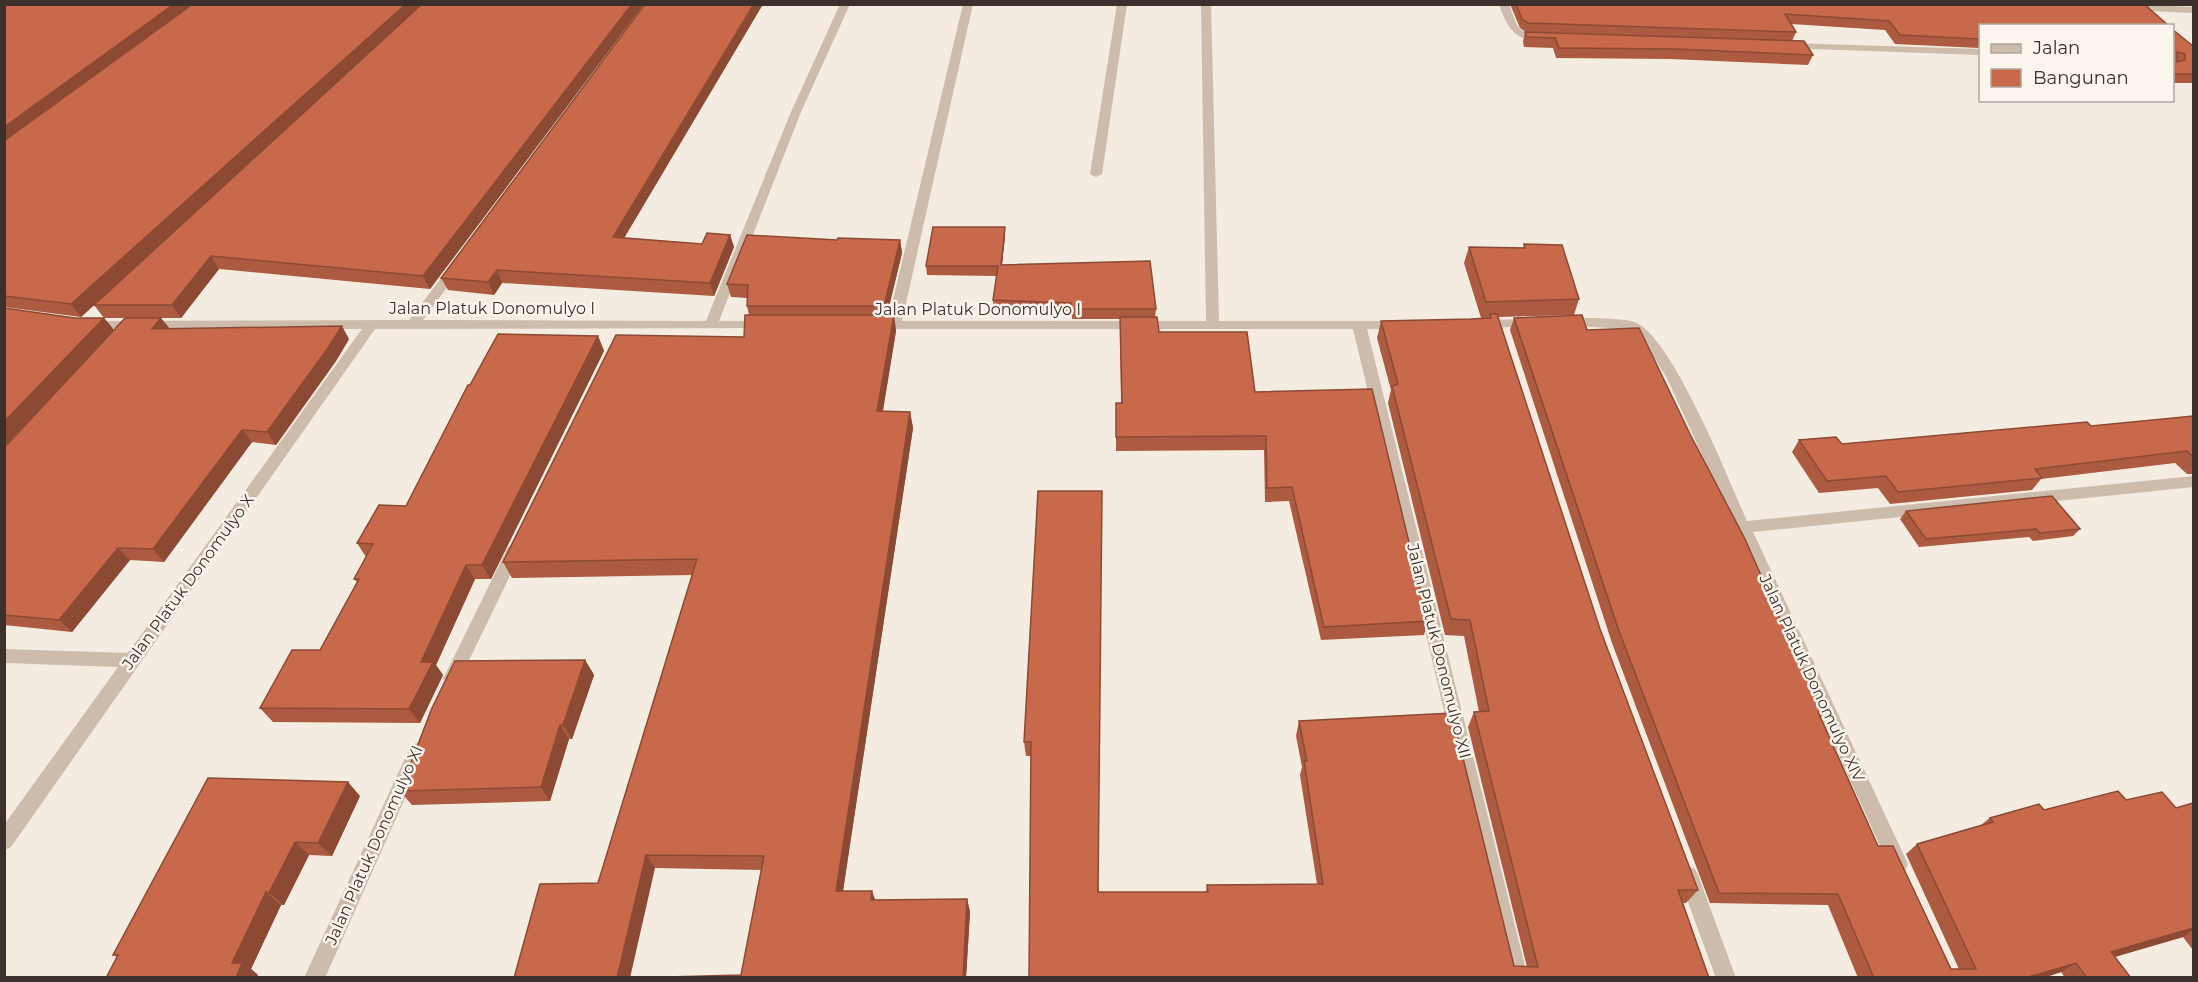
<svg xmlns="http://www.w3.org/2000/svg" width="2198" height="982" font-family="Montserrat,sans-serif">
<rect width="100%" height="100%" fill="#f4ebe1"/>
<g fill="none" stroke-linecap="round" stroke-linejoin="round">
<!-- minor -->
<g fill="#cdbbac" fill-rule="evenodd">
<polygon points="840,4 850,4 801,112 719,321 766,321 773,325 771,328 375,329 11,847 4,850 4,825 118,667 4,663 4,649 128,653 362,329 91,328 86,327 84,324 86,321 409,320 452,264 456,263 462,267 423,320 706,321 791,112"/>
<polygon points="963,4 973,4 902,321 1206,321 1201,4 1211,4 1219,321 1399,321 1406,325 1399,329 1367,329 1528,978 1508,978 1353,329 877,329 870,325 877,321 888,321"/>
<polygon points="1117,4 1127,4 1102,174 1096,177 1090,174"/>
<path d="M1499 4H1509C1519 34 1518 31 1547 36V40C1518 45 1507 29 1499 4Z"/>
<polygon points="2126,4 2194,7 2194,13 2128,10 2123,7"/>
<polygon points="1789,43 1980,49 1980,55 1785,48 1784,46"/>
<path d="M1564 318C1581 318 1624 317 1637 323 1674 342 1728 478 1747 521L2194 476V487L1753 532 1908 864 1905 870 1898 873 1891 870 1667 378 1645 344 1627 329 1559 325 1557 322 1559 319Z"/>
<polygon points="1531,319 1536,320 1538,323 1536,326 1483,328 1476,324 1483,320"/>
<polygon points="514,545 520,547 522,551 458,683 452,685 446,683 443,678 446,673 506,551 508,547"/>
<polygon points="417,743 423,745 426,751 325,978 304,978 411,745"/>
<polygon points="1688,866 1695,869 1698,875 1736,978 1716,978 1678,875 1681,869"/>
</g>
</g>
<!-- wall -->
<g fill="#ac5a40" fill-rule="evenodd">
<path d="M4 4H644L430 289 219 269 181 318H138L170 329 349 339 336 361 276 445 252 442 164 562 130 560 72 632 4 625V448L75 318H104L94 305 114 287 81 317 4 307ZM104 318H125L114 330Z"/>
<polygon points="645,4 763,4 624,238 702,244 730,235 734,247 714,296 502,283 494,295 448,290 441,278"/>
<polygon points="1510,4 2144,4 1980,26 1980,48 1895,44 1885,30 1791,24 1796,32 1792,41 1526,32 1520,28"/>
<polygon points="2172,29 2193,46 2193,83 2172,83"/>
<polygon points="1525,32 1813,55 1808,65 1671,59 1556,58 1553,48 1524,47 1523,42"/>
<polygon points="1005,227 1005,236 1002,265 1156,309 1155,317 1159,332 1255,392 1428,621 1424,635 1321,640 1289,501 1265,502 1264,450 1116,451 1116,403 1121,403 1120,319 1072,319 1072,312 994,310 993,300 997,276 927,275 926,266"/>
<polygon points="837,240 900,240 902,253 887,315 894,315 896,331 883,411 910,412 913,428 843,891 875,900 967,899 970,912 966,978 668,978 741,975 761,870 655,868 598,883 692,575 512,578 503,562 744,337 749,315 747,306 747,298 731,297 727,284"/>
<polygon points="1524,244 1579,299 1574,315 1498,317 1600,629 1698,890 1686,903 1683,903 1709,978 1029,978 1031,756 1026,756 1024,742 1038,491 1099,892 1206,892 1207,885 1317,884 1300,775 1302,767 1296,736 1299,721 1514,966 1527,967 1468,727 1474,712 1479,712 1464,636 1445,635 1388,403 1391,390 1377,338 1381,321 1471,319 1488,318 1481,318 1464,263 1469,247 1523,248"/>
<polygon points="1514,318 1587,330 1795,653 1825,712 1821,717 1878,846 1951,969 1959,969 1906,854 1917,844 1981,825 1990,818 2044,810 2126,800 2176,808 2193,803 2193,950 2183,937 2115,957 2131,978 2065,978 2061,972 2043,978 1858,978 1828,905 1710,903 1612,643 1510,330"/>
<polygon points="598,336 604,351 491,579 475,579 436,665 443,675 420,723 273,722 260,708 320,650 357,582 354,579 366,557 357,543 406,506 470,385"/>
<polygon points="2193,416 2193,474 2187,474 2175,463 2041,479 2032,490 1890,504 1878,488 1819,493 1792,452 1799,440 1842,444 2091,426"/>
<polygon points="1906,511 2080,529 2073,536 2033,541 2029,537 1919,547 1900,519"/>
<polygon points="585,660 594,675 572,739 569,739 550,801 412,805 400,791"/>
<polygon points="360,796 332,856 309,855 284,905 281,905 251,969 258,975 117,957 113,955"/>
</g>
<!-- shaded-wall -->
<g fill="#8c4a34">
<polygon points="174,4 197,4 4,146 4,127"/>
<polygon points="406,4 424,4 81,317 71,304"/>
<polygon points="632,4 644,4 430,289 423,276"/>
<polygon points="754,4 763,4 617,250 613,237"/>
<polygon points="1005,227 1005,236 1001,274 1001,265"/>
<polygon points="730,235 734,247 714,296 710,283"/>
<polygon points="900,240 902,253 886,319 884,306"/>
<polygon points="211,256 219,269 181,318 172,305"/>
<polygon points="497,270 502,283 494,295 488,282"/>
<polygon points="894,315 896,331 880,427 877,411"/>
<polygon points="104,318 114,330 4,447 4,422"/>
<polygon points="161,318 171,330 152,329"/>
<polygon points="342,326 349,339 336,361 276,445 267,432"/>
<polygon points="598,336 604,351 491,579 482,565"/>
<polygon points="910,412 913,428 841,904 836,891"/>
<polygon points="242,430 252,442 164,562 153,549"/>
<polygon points="118,548 130,560 72,632 59,620"/>
<polygon points="466,565 475,579 436,665 443,675 420,723 409,709 421,662"/>
<polygon points="585,660 594,675 572,739 563,725"/>
<polygon points="560,725 569,739 550,801 541,787"/>
<polygon points="348,782 360,796 332,856 318,843"/>
<polygon points="295,842 309,855 284,905 269,893"/>
<polygon points="646,855 655,868 630,978 617,978"/>
<polygon points="872,891 877,905 871,900"/>
<polygon points="266,892 281,905 251,969 258,975 257,978 236,978 232,963"/>
<polygon points="967,899 970,912 966,978 963,978"/>
<polygon points="2193,928 2193,930 2183,937 2096,962 2111,952"/>
<polygon points="2076,963 2061,972 2043,978 2025,978"/>
</g>
<!-- building -->
<g fill="#c8694b" stroke="#8c4a34" stroke-width="1.5" fill-rule="evenodd">
<polygon points="4,4 174,4 4,127"/>
<polygon points="193,4 406,4 71,304 4,296 4,141"/>
<polygon points="422,4 632,4 423,276 211,256 172,305 94,305"/>
<polygon points="645,4 754,4 613,237 702,244 707,233 730,235 710,283 497,270 488,282 441,278"/>
<polygon points="1516,4 2144,4 2169,26 1980,26 1980,39 1900,35 1889,21 1785,14 1796,32 1528,23 1522,19"/>
<path d="M2172 29 2193 46V74H2172ZM2177 52 2185 54V60L2177 62Z"/>
<polygon points="1525,32 1804,41 1813,55 1675,49 1559,48 1555,38 1527,37"/>
<polygon points="933,227 1005,227 1001,265 1150,261 1156,309 1072,309 1071,303 993,300 998,266 926,266"/>
<polygon points="747,235 837,240 838,238 900,240 884,306 747,306 748,285 727,284"/>
<polygon points="1524,244 1562,245 1579,299 1486,302 1469,247 1525,248"/>
<polygon points="4,308 75,318 104,318 4,422"/>
<polygon points="1490,314 1497,314 1600,629 1698,890 1678,890 1709,978 1029,978 1031,742 1024,742 1038,491 1102,491 1098,892 1208,892 1207,885 1323,884 1304,761 1307,761 1299,721 1452,713 1514,966 1538,967 1474,712 1489,711 1470,620 1451,619 1392,386 1398,384 1381,321 1471,319 1491,318"/>
<polygon points="745,315 894,315 877,411 910,412 836,891 872,891 871,900 967,899 963,978 668,978 668,977 741,975 764,856 646,855 617,978 514,978 540,884 598,883 697,559 503,562 616,335 744,337"/>
<polygon points="1582,315 1587,330 1639,328 1691,436 1745,539 1795,653 1825,712 1818,712 1878,846 1893,846 1951,969 1976,969 1917,844 1993,822 1990,818 2039,804 2044,810 2118,791 2126,800 2162,792 2176,808 2193,803 2193,928 2111,952 2131,978 2087,978 2076,963 2025,978 1874,978 1838,894 1719,893 1619,631 1514,318"/>
<polygon points="1120,317 1157,317 1159,332 1247,332 1255,392 1372,389 1428,621 1324,627 1292,487 1267,488 1266,436 1116,437 1116,403 1122,403"/>
<polygon points="125,318 161,318 152,329 342,326 328,348 267,432 242,430 153,549 118,548 59,620 4,615 4,448"/>
<polygon points="498,334 598,336 482,565 466,565 421,662 433,662 409,709 260,708 292,650 320,650 359,579 354,579 373,544 357,543 379,505 406,506 468,385 470,385"/>
<polygon points="2193,416 2193,457 2187,451 2035,469 2042,478 1898,492 1886,476 1827,481 1799,440 1836,437 1842,444 2087,422 2091,426"/>
<polygon points="2052,496 2080,529 2040,533 2036,529 1926,539 1906,511"/>
<polygon points="585,660 563,725 560,725 541,787 400,791 432,708 455,661"/>
<polygon points="208,778 348,782 318,843 295,842 269,893 266,892 232,963 242,963 236,978 106,978 118,955 113,955"/>
</g>
<g text-anchor="middle" dominant-baseline="central" stroke-width="5" stroke-linejoin="round" paint-order="stroke">
<!-- street labels -->
<g font-size="16" fill="#3b302b" stroke="#fbf5ee">
<text x="492" y="308">Jalan Platuk Donomulyo I</text>
<text x="978" y="309">Jalan Platuk Donomulyo I</text>
<text transform="translate(188 582) rotate(-54)">Jalan Platuk Donomulyo X</text>
<text transform="translate(1439 651) rotate(76)">Jalan Platuk Donomulyo XII</text>
<text transform="translate(1812 678) rotate(65)">Jalan Platuk Donomulyo XIV</text>
<text transform="translate(374 845) rotate(-66)">Jalan Platuk Donomulyo XI</text>
</g>
</g>
<!-- border -->
<rect width="2198" height="982" fill="none" stroke="#3b302b" stroke-width="12"/>
<!-- legend -->
<rect x="1979" y="24" width="195" height="78" fill="#fbf5ee" stroke="#aea6a0" stroke-width="1.5"/>
<rect x="1991" y="44" width="30" height="9" fill="#cdbbac" stroke="#aea6a0" stroke-width="1.5"/>
<text x="2033" y="54" font-size="18" fill="#3b302b">Jalan</text>
<rect x="1991" y="69" width="30" height="18" fill="#c8694b" stroke="#aea6a0" stroke-width="1.5"/>
<text x="2033" y="84" font-size="18" fill="#3b302b">Bangunan</text>
</svg>
